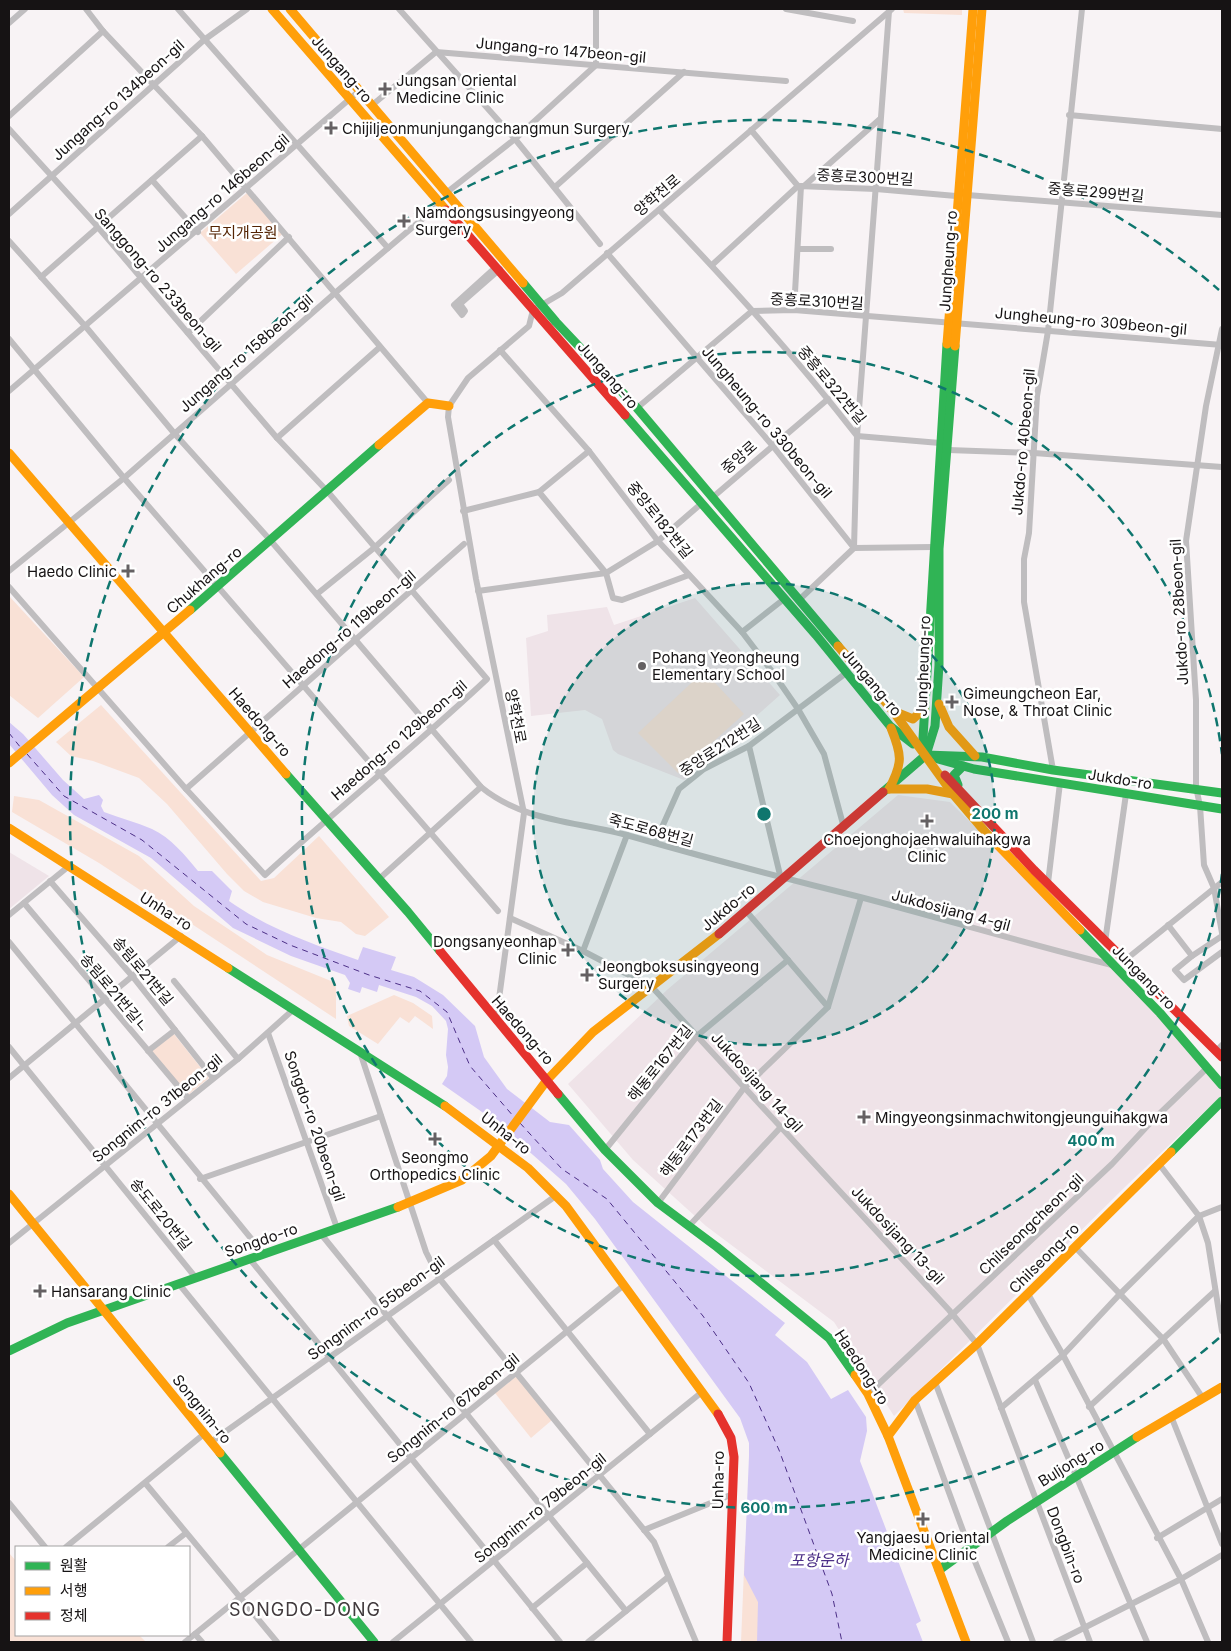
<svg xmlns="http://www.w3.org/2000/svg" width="1231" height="1651" font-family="Inter,'Noto Sans KR',sans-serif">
<rect width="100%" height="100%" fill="#f8f3f5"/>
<!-- built -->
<g fill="#efe3e8">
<polygon points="695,598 780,695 684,780 618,754 613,750 602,719 585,710 531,716 526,638 548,631 547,615 607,607 614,625"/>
<polygon points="898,795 950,802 1108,959 1222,1090 1222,1095 1126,1186 894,1416 834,1322 706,1226 633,1160 568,1084 668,989"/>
<polygon points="9,852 49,876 9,909"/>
</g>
<!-- green -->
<g fill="#f9e1d6">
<polygon points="903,9 962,9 962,15 904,13"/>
<polygon points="248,192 286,231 236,274 200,233"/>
<polygon points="9,596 84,677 38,718 9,695"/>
<polygon points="704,671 744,714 678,773 638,733"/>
<polygon points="101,705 261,881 274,878 319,836 389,917 365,936 356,934 341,922 316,918 263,902 244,891 227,874 167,804 139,778 93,761 71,756 56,742"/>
<polygon points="14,796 39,800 139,856 194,906 267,955 336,983 336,1019 99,863 12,812"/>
<polygon points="394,995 413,1003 432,1016 433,1029 415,1016 409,1023 400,1017 378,1044 349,1026 347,1016"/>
<polygon points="174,1034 209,1078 188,1095 152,1051"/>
<polygon points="517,1376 552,1420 531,1438 495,1393"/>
<polygon points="745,1545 786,1642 741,1642"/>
<polygon points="9,1553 16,1561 16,1635 139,1635 146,1642 9,1642"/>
</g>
<!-- water -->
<path fill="#d4c9f5" d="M9 722 23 734 63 780 84 799 99 795 103 800 101 806 104 812C120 818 136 822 152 829 171 838 185 855 198 871H212L232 891 229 901C269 929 313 944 358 960L363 947 396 957 391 970 414 977 443 995 475 1026 484 1057 507 1089 550 1122 569 1125 600 1160 603 1169 633 1202 785 1323 775 1335 807 1362 831 1399 848 1390 866 1417 867 1431 860 1461 921 1621 916 1624 923 1642H757L758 1602 744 1575 749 1456V1443L740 1418 595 1219 566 1184 492 1119 442 1084 447 1076 448 1067 446 1055 448 1029 446 1021 432 1006 416 997 379 985 377 992 362 987 360 993 348 989 350 983 345 975 291 956 233 928 151 858 74 815 52 795 9 744Z"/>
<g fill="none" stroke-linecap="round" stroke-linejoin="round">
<!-- ferry -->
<g stroke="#4c2f87" stroke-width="1" stroke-dasharray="6 5" stroke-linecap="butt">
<polyline points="9,733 21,748"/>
<polyline points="27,754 64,796 142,840 246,924 290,945 369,975 420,991 447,1012 470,1066 514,1117"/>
<polyline points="520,1123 562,1169 607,1199 703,1316 749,1383 779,1450 832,1594 842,1642"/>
</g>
<!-- street -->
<g stroke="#bfbdbf" stroke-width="6">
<polyline points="86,9 103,31 202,136 428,403"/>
<polyline points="178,9 388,248"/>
<polyline points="399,9 515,139 600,244"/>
<polyline points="786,9 853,21"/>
<polyline points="9,23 25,9"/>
<polyline points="371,106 436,52 786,81"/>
<polyline points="1069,115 1222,129"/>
<polyline points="9,116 103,31"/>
<path d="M9 129 97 226 277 438 328 492 487 679C415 747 338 808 265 875L186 789 9 587"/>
<polyline points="751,130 798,186"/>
<polyline points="152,180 198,232"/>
<polyline points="804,186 880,119"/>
<polyline points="555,187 684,72"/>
<polyline points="446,193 515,139 596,65 596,9"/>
<polyline points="967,195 1222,215"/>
<path d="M659 210C728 282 796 357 857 436L940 443"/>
<polyline points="9,214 204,40 247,9"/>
<path d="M9 241 86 327 174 433 271 541 481 787C525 823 578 821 630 836 707 858 783 878 860 897 944 919 1028 944 1112 965"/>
<polyline points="798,249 831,249"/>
<polyline points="607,253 772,445 854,548"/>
<polyline points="712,265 798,186 876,189 956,196"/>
<polyline points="496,267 454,305 462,315 465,311 460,304 500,269"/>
<polyline points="41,277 202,136"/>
<polyline points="794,310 801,186"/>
<polyline points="752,311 794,310 1222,345"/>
<polyline points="1222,329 1206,406 1186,541 1196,700 1196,787 1200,806 1204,865 1214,888 1222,933"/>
<polyline points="188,333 289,237"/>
<polyline points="9,339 124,478 498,911"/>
<polyline points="500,350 589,451 658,541 742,632 771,670 798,709 824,754 844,828"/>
<polyline points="9,391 359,91"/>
<polyline points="637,408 752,311"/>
<polyline points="277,438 380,347"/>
<polyline points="948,450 1034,453 1222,467"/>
<polyline points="539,492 606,573 613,598 622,600 689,575"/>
<polyline points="713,497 828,399"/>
<polyline points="463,511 539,492 589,451"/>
<polyline points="854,548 933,547"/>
<polyline points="9,571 124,478 335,293 440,204"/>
<polyline points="478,591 606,573 658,541 702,503"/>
<polyline points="317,594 374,548 449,480"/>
<polyline points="799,600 854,548 857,436 889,11"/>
<polyline points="742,632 784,599"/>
<polyline points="749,746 781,879"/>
<polyline points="1053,770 1024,602 1024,559 1029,533 1037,396 1048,331 1082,9"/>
<polyline points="186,789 464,544"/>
<polyline points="655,843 679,789 704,769 749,746 846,673"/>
<polyline points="379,879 481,787"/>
<polyline points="50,881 133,977 213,1078"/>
<polyline points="1048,883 1060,783"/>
<polyline points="24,903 188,1098"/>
<polyline points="747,912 828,1007"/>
<polyline points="9,915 69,866"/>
<polyline points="510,918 583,951 652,987 949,1310 977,1344 1090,1642"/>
<polyline points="1168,925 1192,956 1175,970 1184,980 1222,952"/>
<polyline points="9,942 263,1253"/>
<polyline points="1105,942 1126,794"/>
<polyline points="583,951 627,835"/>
<polyline points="1192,956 1222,936"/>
<polyline points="1124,961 1222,882"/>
<polyline points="174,981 238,1059"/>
<polyline points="496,1021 524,813 476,579 448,417 449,406 468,378 529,326 533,310 562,293 892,9"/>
<polyline points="268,1033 337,1228"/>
<polyline points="9,1047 196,1278"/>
<polyline points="148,1051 175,1030"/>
<polyline points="1216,1051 1222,1045"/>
<polyline points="360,1052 426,1252 439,1278 654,1542 696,1642"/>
<polyline points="9,1078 181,936"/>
<polyline points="605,1150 698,1035 788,960"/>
<polyline points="1159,1164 1199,1216 1208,1243 1222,1331"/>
<polyline points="200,1179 381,1116"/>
<polyline points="658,1203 744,1088 828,1007 861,898"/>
<polyline points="689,1226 780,1128"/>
<polyline points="321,1234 626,1611"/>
<polyline points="494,1240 650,1434"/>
<polyline points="9,1243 238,1059 294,1009"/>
<polyline points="1075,1247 1164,1340 1202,1397"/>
<polyline points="249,1258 560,1642"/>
<polyline points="179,1284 471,1642"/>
<polyline points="1028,1294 1063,1355 1181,1579 1208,1642"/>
<polyline points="1035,1380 1147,1642"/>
<polyline points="935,1382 1033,1642"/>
<polyline points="868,1394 1112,1164 1152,1121 1208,1067"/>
<polyline points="915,1400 969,1547 1008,1642"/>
<polyline points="1089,1407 1215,1291"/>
<polyline points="1001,1408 1063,1355 1119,1295 1199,1216 1222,1207"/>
<polyline points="1171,1416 1222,1544"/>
<polyline points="211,1442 557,1195"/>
<polyline points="146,1484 277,1642"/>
<polyline points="9,1503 45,1547"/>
<polyline points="644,1530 733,1494"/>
<polyline points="1157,1538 1222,1499"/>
<polyline points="66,1547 204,1434"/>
<polyline points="168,1547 186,1533"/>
<polyline points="532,1608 587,1563"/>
<polyline points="195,1634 202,1642"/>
<polyline points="185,1642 624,1285"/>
<polyline points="393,1642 702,1392"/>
<polyline points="588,1642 668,1577"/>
<polyline points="1056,1642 1181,1579 1222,1555"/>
</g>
<!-- fast -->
<g stroke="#30b455" stroke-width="9">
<polyline points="523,283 556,322 637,408 838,646"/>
<polyline points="625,415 816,635 890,726 913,744"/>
<polyline points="190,610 379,445"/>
<polyline points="925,751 923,738 947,344"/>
<polyline points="926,755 935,726 939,665 939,549 955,346"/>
<polyline points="938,759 974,769 1222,809"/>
<polyline points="286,774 408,912 440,951"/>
<polyline points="958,785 954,775 963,766"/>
<polyline points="883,792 926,755 982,757 1053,770 1222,793"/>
<polyline points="1080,930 1160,1013 1222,1085"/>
<polyline points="228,968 445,1106"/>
<polyline points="558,1094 605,1150 658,1203 717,1247 829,1338 855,1375"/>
<polyline points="1171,1152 1222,1101"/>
<polyline points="9,1351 67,1323 398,1207"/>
<polyline points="220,1453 374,1642"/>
<polyline points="939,1570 1007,1521 1137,1437"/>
</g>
<!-- slow -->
<g stroke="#ff9f0a" stroke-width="9">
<polyline points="272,9 446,210"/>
<polyline points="290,9 523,283"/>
<polyline points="947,344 973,9"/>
<polyline points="955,346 982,9"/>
<polyline points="379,445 428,403 449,406"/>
<polyline points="9,453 286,774"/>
<polyline points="838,646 893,711 953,794 987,834 1080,930"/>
<polyline points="939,704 949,727 975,756"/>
<polyline points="893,711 913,719 924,709"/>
<polyline points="9,763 190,610"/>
<path d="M889 789C903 763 902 755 891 728"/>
<polyline points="889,789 927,789 953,794"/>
<polyline points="9,828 228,968"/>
<polyline points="445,1106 528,1168 566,1206 718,1414"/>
<polyline points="9,1194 220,1453"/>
<polyline points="398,1207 462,1180 491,1156 547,1080 593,1032 719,934"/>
<polyline points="855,1375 868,1394 888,1436 966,1642"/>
<polyline points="888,1436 915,1400 977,1344 1171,1152"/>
<polyline points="1137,1437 1222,1387"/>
</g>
<!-- jam -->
<g stroke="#e5322d" stroke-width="9">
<polyline points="446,210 625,415"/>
<polyline points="945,775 1034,870 1222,1057"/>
<polyline points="719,934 883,792"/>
<polyline points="440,951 558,1094"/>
<polyline points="718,1414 731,1438 734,1457 727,1642"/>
</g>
</g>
<!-- distance rings -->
<circle cx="764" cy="814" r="231" fill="#0f766e" fill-opacity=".12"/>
<g fill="none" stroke="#0f766e" stroke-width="2.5" stroke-dasharray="9 6">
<circle cx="764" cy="814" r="231"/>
<path d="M1222 874A462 462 0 1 1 1222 754"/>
<path d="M1219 1338A694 694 0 1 1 1219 290"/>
</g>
<!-- markers -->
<g fill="#656163" stroke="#fff" stroke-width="2">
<path d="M382.5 81.5h5v5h5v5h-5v5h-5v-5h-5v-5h5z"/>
<path d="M328.5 120.5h5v5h5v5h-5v5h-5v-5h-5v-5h5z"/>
<path d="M401.5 213.5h5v5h5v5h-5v5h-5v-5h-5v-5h5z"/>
<path d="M125.5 563.5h5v5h5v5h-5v5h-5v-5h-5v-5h5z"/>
<circle cx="642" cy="666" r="5"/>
<path d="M949.5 694.5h5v5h5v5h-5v5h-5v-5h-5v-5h5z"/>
<path d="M924.5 813.5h5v5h5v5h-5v5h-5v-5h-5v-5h5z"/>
<path d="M565.5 942.5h5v5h5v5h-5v5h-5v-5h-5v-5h5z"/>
<path d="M584.5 967.5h5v5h5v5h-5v5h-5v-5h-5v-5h5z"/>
<path d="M861.5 1109.5h5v5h5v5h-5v5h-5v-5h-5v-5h5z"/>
<path d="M432.5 1131.5h5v5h5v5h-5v5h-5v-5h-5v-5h5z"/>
<path d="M37.5 1283.5h5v5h5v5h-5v5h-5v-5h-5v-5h5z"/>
<path d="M920.5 1511.5h5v5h5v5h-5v5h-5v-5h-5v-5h5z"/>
</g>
<g text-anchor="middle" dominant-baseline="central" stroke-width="5" stroke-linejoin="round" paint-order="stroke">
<!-- street labels -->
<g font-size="15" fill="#161314" stroke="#fff">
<text transform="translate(561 50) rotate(5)">Jungang-ro 147beon-gil</text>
<text transform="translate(342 69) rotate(49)">Jungang-ro</text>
<text transform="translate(118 100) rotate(-42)">Jungang-ro 134beon-gil</text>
<text transform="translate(865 177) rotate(3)">중흥로300번길</text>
<text transform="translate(1096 192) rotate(5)">중흥로299번길</text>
<text transform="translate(222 193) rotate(-41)">Jungang-ro 146beon-gil</text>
<text transform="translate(657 195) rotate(-40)">양학천로</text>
<text transform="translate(948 261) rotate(-86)">Jungheung-ro</text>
<text transform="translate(158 280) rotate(49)">Sanggong-ro 233beon-gil</text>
<text transform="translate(817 301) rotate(3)">중흥로310번길</text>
<text transform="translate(1091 321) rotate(5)">Jungheung-ro 309beon-gil</text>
<text transform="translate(246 353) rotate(-41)">Jungang-ro 158beon-gil</text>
<text transform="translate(608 375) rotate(49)">Jungang-ro</text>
<text transform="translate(832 385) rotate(50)">중흥로322번길</text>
<text transform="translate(767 422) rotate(50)">Jungheung-ro 330beon-gil</text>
<text transform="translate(1023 442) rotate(-85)">Jukdo-ro 40beon-gil</text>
<text transform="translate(739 457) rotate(-41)">중앙로</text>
<text transform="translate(660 520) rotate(51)">중앙로182번길</text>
<text transform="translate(204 580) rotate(-41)">Chukhang-ro</text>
<text transform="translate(1179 612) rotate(-93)">Jukdo-ro 28beon-gil</text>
<text transform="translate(349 629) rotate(-41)">Haedong-ro 119beon-gil</text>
<text transform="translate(923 666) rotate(-88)">Jungheung-ro</text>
<text transform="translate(872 682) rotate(50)">Jungang-ro</text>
<text transform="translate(516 716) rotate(79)">양학천로</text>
<text transform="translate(260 722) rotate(49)">Haedong-ro</text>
<text transform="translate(399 740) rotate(-41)">Haedong-ro 129beon-gil</text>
<text transform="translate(720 747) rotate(-33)">중앙로212번길</text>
<text transform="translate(1120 779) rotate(9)">Jukdo-ro</text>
<text transform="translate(651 830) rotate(15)">죽도로68번길</text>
<text transform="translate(728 907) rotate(-40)">Jukdo-ro</text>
<text transform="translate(951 910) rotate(15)">Jukdosijang 4-gil</text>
<text transform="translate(166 911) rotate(32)">Unha-ro</text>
<text transform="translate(143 971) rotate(50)">송림로21번길</text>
<text transform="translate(1144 977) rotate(46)">Jungang-ro</text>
<text transform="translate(115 993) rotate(50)">송림로21번길ㄴ</text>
<text transform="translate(523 1030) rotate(49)">Haedong-ro</text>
<text transform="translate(660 1063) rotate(-51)">해동로167번길</text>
<text transform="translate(757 1082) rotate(48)">Jukdosijang 14-gil</text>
<text transform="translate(157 1108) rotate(-39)">Songnim-ro 31beon-gil</text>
<text transform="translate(315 1126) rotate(71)">Songdo-ro 20beon-gil</text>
<text transform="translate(506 1133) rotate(38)">Unha-ro</text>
<text transform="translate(691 1138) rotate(-53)">해동로173번길</text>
<text transform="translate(161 1214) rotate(51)">송도로20번길</text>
<text transform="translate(1031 1224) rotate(-44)">Chilseongcheon-gil</text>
<text transform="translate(898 1235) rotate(47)">Jukdosijang 13-gil</text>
<text transform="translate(261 1240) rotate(-19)">Songdo-ro</text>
<text transform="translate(1044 1258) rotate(-45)">Chilseong-ro</text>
<text transform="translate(376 1308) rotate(-36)">Songnim-ro 55beon-gil</text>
<text transform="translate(862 1367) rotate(57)">Haedong-ro</text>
<text transform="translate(453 1408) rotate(-39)">Songnim-ro 67beon-gil</text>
<text transform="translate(202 1409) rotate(51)">Songnim-ro</text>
<text transform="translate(1071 1463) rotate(-32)">Buljong-ro</text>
<text transform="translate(718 1480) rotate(-89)">Unha-ro</text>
<text transform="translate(540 1508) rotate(-39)">Songnim-ro 79beon-gil</text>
<text transform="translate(1066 1545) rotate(69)">Dongbin-ro</text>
</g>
<!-- poi labels -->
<g font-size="15" fill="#161314" stroke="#fff" text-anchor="start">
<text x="396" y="80">Jungsan Oriental<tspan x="396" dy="17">Medicine Clinic</tspan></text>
<text x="342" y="128">Chijiljeonmunjungangchangmun Surgery</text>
<text x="415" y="212">Namdongsusingyeong<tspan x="415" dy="17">Surgery</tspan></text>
<text x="117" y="571" text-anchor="end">Haedo Clinic</text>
<text x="652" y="657">Pohang Yeongheung<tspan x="652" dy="17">Elementary School</tspan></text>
<text x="963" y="693">Gimeungcheon Ear,<tspan x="963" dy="17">Nose, &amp; Throat Clinic</tspan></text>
<text x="927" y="839" text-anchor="middle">Choejonghojaehwaluihakgwa<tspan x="927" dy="17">Clinic</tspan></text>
<text x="557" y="941" text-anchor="end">Dongsanyeonhap<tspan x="557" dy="17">Clinic</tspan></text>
<text x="598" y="966">Jeongboksusingyeong<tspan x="598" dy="17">Surgery</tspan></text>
<text x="875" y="1117">Mingyeongsinmachwitongjeunguihakgwa</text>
<text x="435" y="1157" text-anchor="middle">Seongmo<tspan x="435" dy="17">Orthopedics Clinic</tspan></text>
<text x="51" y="1291">Hansarang Clinic</text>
<text x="923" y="1537" text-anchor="middle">Yangjaesu Oriental<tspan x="923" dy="17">Medicine Clinic</tspan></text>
</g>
<!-- park labels -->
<g font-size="15" fill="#542302" stroke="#fff">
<text x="243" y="232">무지개공원</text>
</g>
<!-- water labels -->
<g font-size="16" font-style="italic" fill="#4c2f87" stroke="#fff">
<text x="819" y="1560">포항운하</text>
</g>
<!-- quarter labels -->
<g font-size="18" letter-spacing="1" fill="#423b3e" stroke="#fff">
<text x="305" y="1609">SONGDO-DONG</text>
</g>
</g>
<circle cx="764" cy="814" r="8" fill="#0f766e" stroke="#fff" stroke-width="2.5"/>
<g font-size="15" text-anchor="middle" font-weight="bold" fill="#0f766e" stroke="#fff" stroke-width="5" stroke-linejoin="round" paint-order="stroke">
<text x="995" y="819">200 m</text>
<text x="1091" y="1146">400 m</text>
<text x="764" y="1513">600 m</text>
</g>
<!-- border -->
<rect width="1231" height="1651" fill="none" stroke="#161314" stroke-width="20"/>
<!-- legend -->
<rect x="15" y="1546" width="175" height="90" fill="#ffffff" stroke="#a2a1a1"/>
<rect x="25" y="1562" width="25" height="8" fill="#30b455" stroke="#a2a1a1"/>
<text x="60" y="1571" font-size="15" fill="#161314">원활</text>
<rect x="25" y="1587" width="25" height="8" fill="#ff9f0a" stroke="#a2a1a1"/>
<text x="60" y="1596" font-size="15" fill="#161314">서행</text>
<rect x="25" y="1612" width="25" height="8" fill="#e5322d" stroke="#a2a1a1"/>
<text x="60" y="1621" font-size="15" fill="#161314">정체</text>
</svg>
